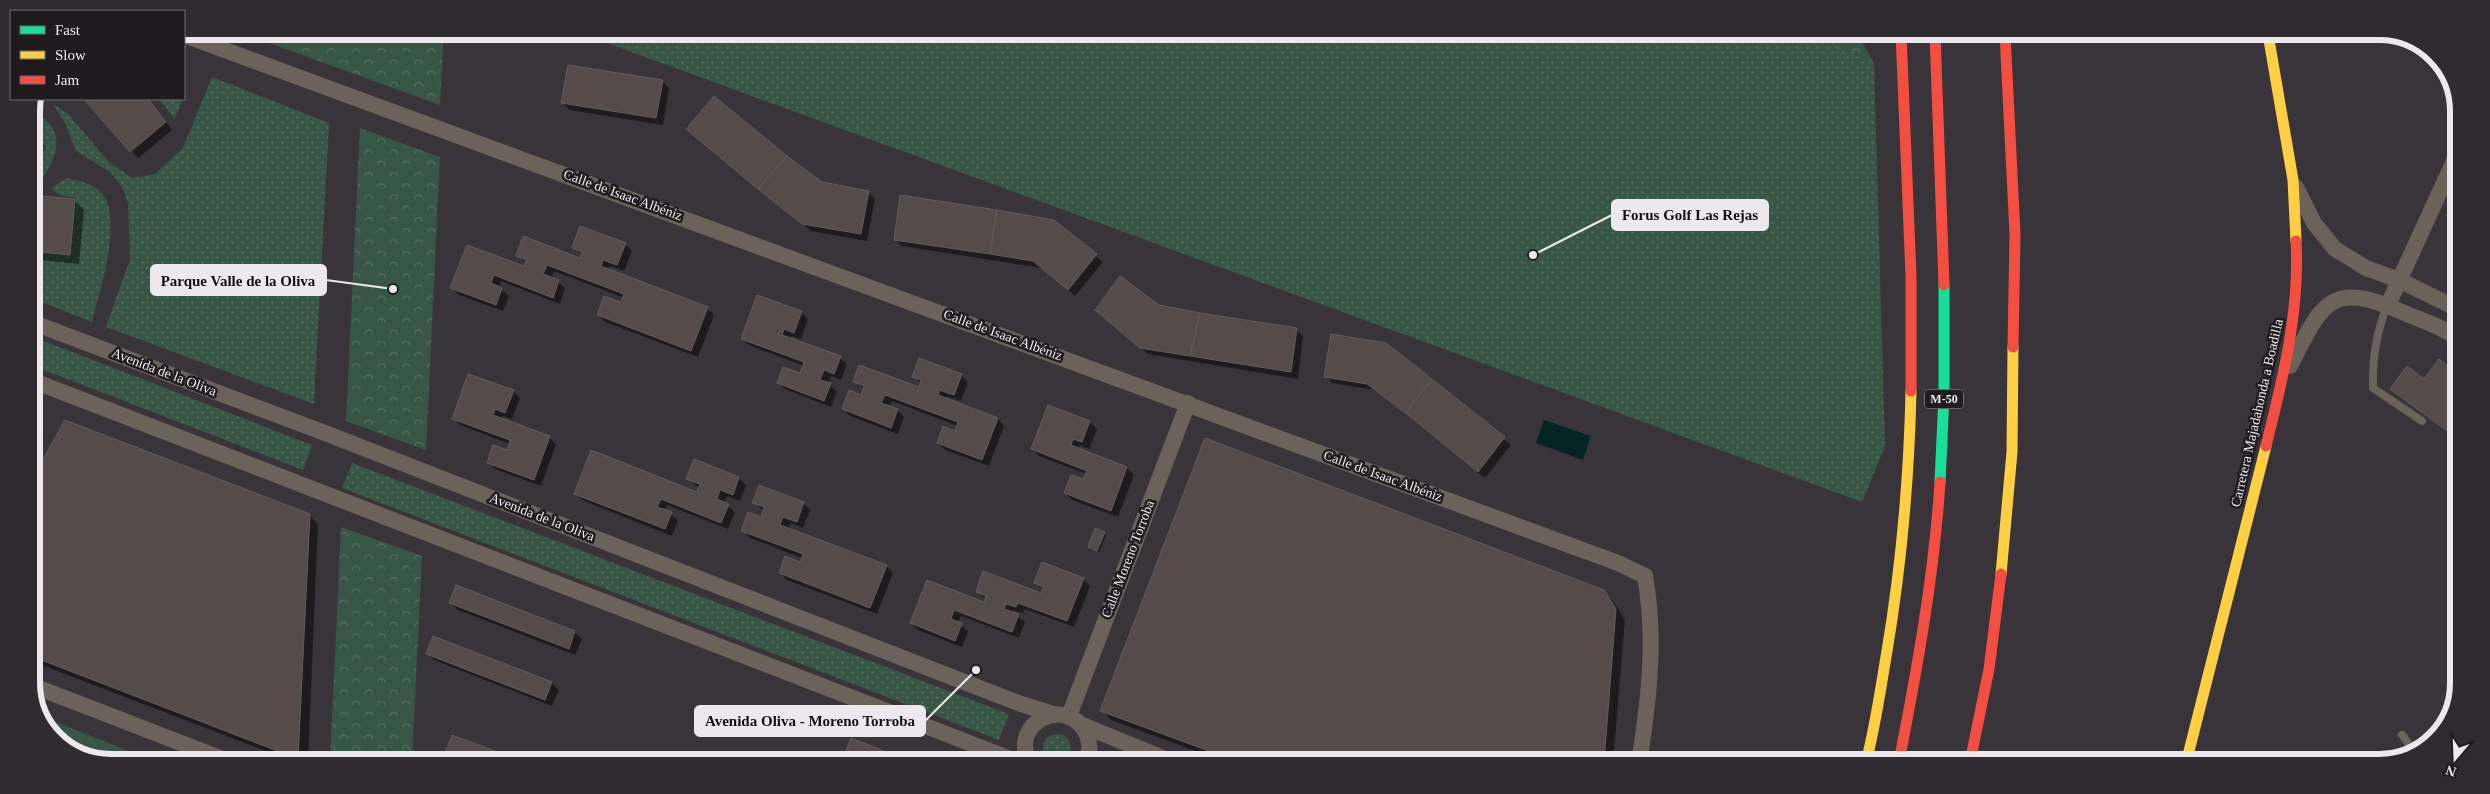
<svg xmlns="http://www.w3.org/2000/svg" width="2490" height="794" font-family="Georgia,serif">
<defs>
<pattern id="grass-dots" width="8" height="8" patternUnits="userSpaceOnUse" patternTransform="scale(1.25)"><rect width="8" height="8" fill="#385646"/><path d="M2 2h.1M6 6h.1" fill="none" stroke="#556e61" stroke-width="1.8" stroke-linecap="round"/></pattern>
<pattern id="forest-crowns" width="20" height="18" patternUnits="userSpaceOnUse" patternTransform="scale(1.25)"><rect width="20" height="18" fill="#385646"/><path d="M2 6a3 3 0 1 1 6 0M12 15a3 3 0 1 1 6 0" fill="none" stroke="#556e61"/></pattern>
</defs>
<rect width="100%" height="100%" fill="#393439"/>
<!-- grass -->
<g fill="url(#grass-dots)">
<polygon points="577,32 1817,33 1874,63 1885,446 1862,502"/>
<polygon points="212,77 329,123 314,404 106,327 130,259 128,203 122,187 110,172 76,151 66,125 53,104 68,114 109,162 132,178 141,177 155,174 183,148"/>
<polygon points="159,99 182,99 175,119"/>
<path d="M31 111C65 126 61 152 42 179L31 180V163H38L46 146 32 139Z"/>
<path d="M67 178C77 180 88 183 96 188 128 209 99 292 92 322L31 298V251L70 255 75 199 78 198 59 195 51 188Z"/>
<polygon points="31,336 312,445 303,470 31,365"/>
<polygon points="352,463 1009,714 999,740 342,488"/>
<circle cx="1057" cy="748" r="14"/>
</g>
<!-- forest -->
<g fill="url(#forest-crowns)">
<polygon points="252,31 444,32 440,105 250,36"/>
<polygon points="1817,33 1857,33 1874,63"/>
<polygon points="360,128 440,157 426,450 346,421"/>
<polygon points="341,527 422,556 412,760 330,760"/>
</g>
<!-- garden -->
<polygon fill="#385646" points="43,717 152,760 90,760 48,732"/>
<!-- water -->
<polygon fill="#062424" points="1544,420 1591,436 1583,460 1536,443"/>
<!-- shadow -->
<g fill="#0007">
<polygon points="662,81 669,88 663,125 569,110 563,103"/>
<polygon points="84,99 148,99 172,130 138,158"/>
<polygon points="695,136 786,157 822,183 868,192 875,199 867,241 811,231"/>
<polygon points="31,197 74,200 84,210 79,264 31,259"/>
<polygon points="1054,222 1103,262 1075,296 1042,268 902,246 895,239"/>
<polygon points="625,244 632,251 624,271 610,266 609,270 707,308 714,315 698,357 605,322 598,315 622,304 624,298 554,271 551,279 558,282 565,288 560,304 501,281 499,288 509,296 503,311 459,295 452,288 467,246 525,268 526,263 517,256 581,259 583,255 574,248"/>
<polygon points="1159,306 1296,329 1303,336 1298,379 1148,354 1104,317"/>
<polygon points="801,312 808,319 801,339 791,336 790,339 840,358 847,364 841,380 831,376 828,384 837,391 831,407 785,389 778,382 800,374 804,366 749,345 742,338"/>
<polygon points="1386,344 1511,445 1485,478 1375,390 1332,383 1326,376"/>
<polygon points="2439,361 2457,374 2457,438 2391,389 2425,381"/>
<polygon points="961,375 968,382 961,401 947,396 945,399 998,419 1004,426 989,466 945,450 938,443 955,432 958,426 892,401 889,407 897,410 904,417 898,434 850,416 843,409 861,397 864,389 854,381 920,389 921,384 914,376"/>
<polygon points="513,391 520,398 512,419 502,416 501,419 549,437 556,444 541,486 495,469 488,462 507,451 510,444 460,425 453,418"/>
<polygon points="1090,422 1097,429 1089,449 1080,445 1078,449 1127,468 1134,475 1118,517 1072,500 1065,493 1084,481 1087,474 1039,456 1032,449"/>
<polygon points="31,424 44,434 31,468"/>
<polygon points="695,461 739,478 746,485 740,501 727,496 724,503 735,512 728,529 667,505 665,511 678,520 672,536 582,500 575,493 698,494 700,488 688,479"/>
<polygon points="31,483 309,515 318,524 308,760 289,760 31,661"/>
<polygon points="753,502 803,503 810,510 803,528 790,523 788,529 886,566 893,573 877,614 787,580 780,573 800,563 802,558 750,538 743,531 761,518 764,511"/>
<polygon points="1104,533 1106,535 1099,552 1091,549 1089,547"/>
<polygon points="1083,579 1090,586 1074,627 1025,609 1023,613 1013,610 1012,613 1025,622 1019,638 961,616 958,623 968,631 962,647 918,630 911,623 927,582 985,603 986,599 977,592 1041,595 1043,590 1035,583"/>
<polygon points="457,587 575,633 582,639 575,655 458,610 451,603"/>
<polygon points="1603,591 1613,601 1625,620 1613,762 1223,761 1111,720 1102,710"/>
<polygon points="428,653 552,683 559,690 552,706 434,660"/>
<polygon points="453,736 516,760 456,760 446,752"/>
</g>
<!-- building -->
<g fill="#554b4b" stroke="#615d5e">
<polygon points="568,65 663,80 656,118 561,103"/>
<polygon points="714,96 787,156 758,189 686,129"/>
<polygon points="84,99 148,99 166,122 130,152"/>
<polygon points="787,156 822,182 869,191 861,234 802,224 758,189"/>
<polygon points="31,195 75,199 70,255 31,251"/>
<polygon points="900,195 997,210 990,254 894,240"/>
<polygon points="997,210 1054,220 1097,254 1068,290 1033,261 990,254"/>
<polygon points="580,226 626,243 617,265 603,260 601,266 708,307 691,351 597,315 604,296 621,302 624,294 547,265 543,274 559,280 553,298 494,275 491,283 502,288 496,305 450,288 467,245 524,266 526,260 516,256 523,236 580,258 582,252 572,248"/>
<polygon points="1120,276 1159,305 1200,313 1190,356 1140,348 1095,310"/>
<polygon points="757,295 802,311 794,333 784,329 782,335 841,356 834,374 824,370 820,380 831,383 824,401 777,383 783,367 800,373 804,362 741,339"/>
<polygon points="1200,313 1297,328 1291,372 1190,356"/>
<polygon points="1331,334 1386,343 1432,379 1405,413 1367,384 1324,377"/>
<polygon points="919,358 962,374 954,395 940,390 938,395 998,418 982,460 937,443 943,426 955,431 958,422 885,395 881,403 898,409 891,428 842,409 849,390 861,395 864,386 853,382 859,365 919,387 921,380 912,377"/>
<polygon points="2439,359 2457,373 2457,438 2390,389 2407,366 2424,379"/>
<polygon points="468,374 514,390 505,413 495,409 493,415 550,436 534,480 487,463 493,445 507,450 510,440 452,419"/>
<polygon points="1432,379 1505,437 1478,472 1405,413"/>
<polygon points="1048,405 1090,421 1082,442 1073,439 1071,445 1127,467 1111,511 1064,493 1071,475 1083,479 1087,471 1031,449"/>
<polygon points="65,420 310,514 298,759 31,656 31,481"/>
<polygon points="1205,438 1604,590 1616,609 1604,762 1236,761 1100,711"/>
<polygon points="591,450 697,492 700,484 686,479 694,459 739,477 733,495 720,490 717,499 729,504 721,523 661,499 657,507 672,512 665,529 574,494"/>
<polygon points="759,485 804,502 797,522 783,517 780,525 887,565 870,608 779,573 785,556 800,562 803,554 741,531 748,512 761,517 764,507 752,503"/>
<polygon points="1095,528 1105,532 1097,551 1088,547"/>
<polygon points="1042,562 1084,578 1067,621 1018,603 1016,607 1006,604 1004,609 1019,614 1012,632 954,610 951,619 962,623 955,641 910,623 927,580 984,602 986,596 976,592 983,571 1041,593 1043,587 1034,583"/>
<polygon points="456,585 575,631 569,649 449,603"/>
<polygon points="433,636 552,682 545,700 426,654"/>
<polygon points="452,735 519,760 465,760 445,753"/>
<polygon points="851,738 909,761 856,761 844,756"/>
</g>
<g fill="none" stroke-linecap="round" stroke-linejoin="round">
<!-- lane -->
<g stroke="#6b625a" stroke-width="8">
<path d="M2387 306C2376 333 2372 358 2373 388L2422 421"/>
<polyline points="2402,735 2414,751"/>
</g>
<!-- street -->
<g stroke="#6b625a" stroke-width="16">
<path d="M184 35 1618 563 1645 576C1656 637 1649 701 1639 762"/>
<polyline points="2296,187 2314,223 2335,249 2366,268 2399,280 2458,309"/>
<polyline points="2388,305 2458,152"/>
<polyline points="31,322 325,433 1021,704 1053,714"/>
<path d="M2290 366C2322 304 2329 279 2402 312 2420 320 2441 326 2458 338"/>
<polyline points="31,380 1016,761"/>
<polyline points="31,685 225,760"/>
<polyline points="1069,716 1188,403"/>
<polyline points="1082,725 1170,761"/>
<path d="M1029 761C1009 723 1068 693 1087 735 1090 743 1090 753 1086 761"/>
</g>
<!-- fast -->
<polyline stroke="#16e098" stroke-width="11" points="1940,482 1944,395 1944,285"/>
<!-- slow -->
<g stroke="#ffcf43" stroke-width="11">
<polyline points="2268,34 2293,180 2296,241"/>
<polyline points="2001,574 2012,452 2013,347"/>
<path d="M1866 762C1875 728 1880 692 1886 657 1901 569 1909 481 1911 391"/>
<polyline points="2186,763 2266,446"/>
</g>
<!-- jam -->
<g stroke="#f24e42" stroke-width="11">
<polyline points="1901,33 1911,276 1911,391"/>
<polyline points="1935,33 1944,285"/>
<polyline points="2005,34 2015,234 2013,347"/>
<path d="M2266 446C2283 378 2300 311 2296 241"/>
<path d="M1899 762C1917 669 1934 577 1940 482"/>
<polyline points="1970,762 1989,669 2001,574"/>
</g>
</g>
<g text-anchor="middle" dominant-baseline="central" stroke-width="5" stroke-linejoin="round" paint-order="stroke">
<!-- shield labels -->
<rect fill="#1f1b1f" stroke="#aeaaaf" stroke-width="1" x="1925" y="389.5" width="38" height="19" rx="4"/>
<g font-size="12" font-weight="bold" fill="#ece8ed">
<text x="1944" y="399">M-50</text>
</g>
<!-- street labels -->
<g font-size="14" fill="#ece8ed" stroke="#1f1b1f">
<text transform="translate(623 195) rotate(20)">Calle de Isaac Albéniz</text>
<text transform="translate(1003 335) rotate(20)">Calle de Isaac Albéniz</text>
<text transform="translate(164 372) rotate(21)">Avenida de la Oliva</text>
<text transform="translate(2257 413) rotate(-77)">Carretera Majadahonda a Boadilla</text>
<text transform="translate(1383 476) rotate(20)">Calle de Isaac Albéniz</text>
<text transform="translate(542 517) rotate(21)">Avenida de la Oliva</text>
<text transform="translate(1128 559) rotate(-69)">Calle Moreno Torroba</text>
</g>
</g>
<!-- crop -->
<path d="M0 0H2490V794H0ZM111 40H2379A71 71 0 0 1 2450 111V683A71 71 0 0 1 2379 754H111A71 71 0 0 1 40 683V111A71 71 0 0 1 111 40Z" fill="#2f2b2f" fill-rule="evenodd"/>
<path fill="none" stroke="#ece8ed" stroke-width="6" d="M111 40H2379A71 71 0 0 1 2450 111V683A71 71 0 0 1 2379 754H111A71 71 0 0 1 40 683V111A71 71 0 0 1 111 40Z"/>
<!-- callouts -->
<path fill="none" stroke="#ece8ed" stroke-width="2" d="M1533 255L1612 215M393 289L326 280M976 670L925 721"/>
<g fill="#ece8ed" stroke="#1f1b1f" stroke-width="2">
<circle cx="1533" cy="255" r="5"/>
<circle cx="393" cy="289" r="5"/>
<circle cx="976" cy="670" r="5"/>
</g>
<g fill="#ece8ed" stroke="#ece8ed" stroke-width="2">
<rect x="1612" y="200" width="156" height="30" rx="5"/>
<rect x="151" y="265" width="175" height="30" rx="5"/>
<rect x="695" y="706" width="230" height="30" rx="5"/>
</g>
<g font-size="15" text-anchor="middle" font-weight="bold" fill="#111">
<text x="1690" y="220">Forus Golf Las Rejas</text>
<text x="238" y="286">Parque Valle de la Oliva</text>
<text x="810" y="726">Avenida Oliva - Moreno Torroba</text>
</g>
<!-- legend -->
<rect x="10" y="10" width="175" height="90" fill="#1f1b1f" stroke="#716d71"/>
<rect x="20" y="26" width="25" height="8" fill="#16e098" stroke="#716d71"/>
<text x="55" y="35" font-size="15" fill="#ece8ed">Fast</text>
<rect x="20" y="51" width="25" height="8" fill="#ffcf43" stroke="#716d71"/>
<text x="55" y="60" font-size="15" fill="#ece8ed">Slow</text>
<rect x="20" y="76" width="25" height="8" fill="#f24e42" stroke="#716d71"/>
<text x="55" y="85" font-size="15" fill="#ece8ed">Jam</text>
<!-- north arrow -->
<g transform="translate(2455 759) rotate(199)" stroke="#1f1b1f" stroke-width="4" paint-order="stroke">
<path d="M0-4L9 19L0 12L-9 19Z" fill="#ece8ed"/>
<text y="-8" font-size="14" font-weight="bold" text-anchor="middle" fill="#ece8ed">N</text>
</g>
</svg>
